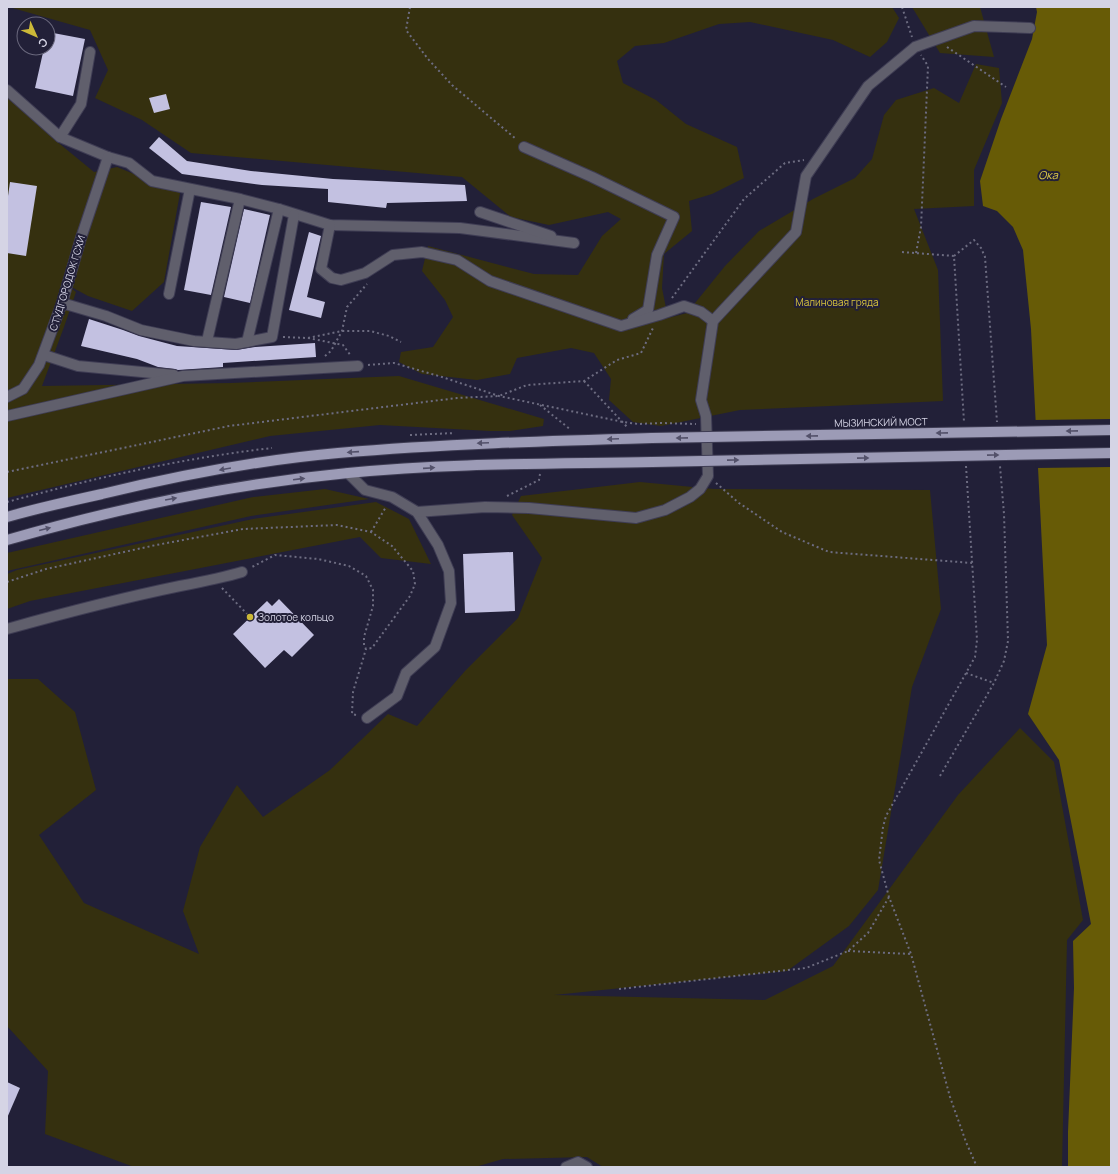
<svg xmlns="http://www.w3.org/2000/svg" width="1118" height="1174" font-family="Manrope,sans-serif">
<rect width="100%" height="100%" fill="#222038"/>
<!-- green -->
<g fill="#35300f">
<polygon points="9,7 892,7 899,18 887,42 870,57 833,40 750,22 719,24 664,43 635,46 617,61 623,83 656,100 686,124 737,147 744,178 712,194 689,201 692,231 664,254 662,288 668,318 687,313 725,266 759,231 813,199 855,178 872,159 884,115 896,100 934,88 959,103 976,64 999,68 1002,103 974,170 974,206 914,209 938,270 943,401 740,410 661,426 633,422 609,400 611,379 594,353 571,348 517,358 510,374 477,380 422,374 399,362 401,352 433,347 453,317 445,300 422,271 428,246 534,274 578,275 602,236 621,219 608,212 549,225 511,217 462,177 191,153 142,120 95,98 108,70 90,30"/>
<polygon points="912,7 980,7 994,57 940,53"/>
<polygon points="7,97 55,140 94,172 117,167 180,193 164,282 132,311 88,296 66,284 76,292 64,327 42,386 231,383 399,376 544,419 543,426 510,431 490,431 380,425 270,436 7,498"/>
<polygon points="640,482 714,489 930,490 941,609 912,687 878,890 849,926 787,971 554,995 765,1000 833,966 958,795 1020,728 1054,762 1083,920 1067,940 1062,1167 603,1167 587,1157 503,1159 475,1167 134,1167 45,1134 48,1071 7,1026 7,679 38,679 75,712 96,790 39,835 84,903 199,954 183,911 200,847 237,785 263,817 330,770 388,714 417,726 465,671 518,618 542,558 512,515 521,496"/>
<polygon points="325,489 369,499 251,516 7,571 7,553 253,497"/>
<polygon points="376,502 409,519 431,564 381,558 360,537 30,601 7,609 7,574 17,570 253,519"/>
</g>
<!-- water -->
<polygon fill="#675b06" points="1036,7 1111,7 1111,1167 1068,1167 1068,1132 1074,988 1073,941 1091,924 1059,760 1028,714 1047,645 1031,329 1023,250 1013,227 997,211 983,206 980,181 1001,119 1032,39 1037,12"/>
<!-- pier -->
<polygon fill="#222038" points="1111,419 1111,467 1036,468 1033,420"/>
<!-- building -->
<g fill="#c3c1e1">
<polygon points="48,32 85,39 73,96 35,88 44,48 48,48"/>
<polygon points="166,94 170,109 154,113 149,98"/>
<polygon points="159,137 187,161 251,171 333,179 465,185 467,201 387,203 386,208 328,202 328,189 262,185 182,174 149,148"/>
<polygon points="10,182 37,186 26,256 7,253 7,203"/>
<polygon points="201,202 231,207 211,295 184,290"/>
<polygon points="244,209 270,215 250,303 224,297"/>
<polygon points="309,232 321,236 307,297 325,302 321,318 289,310"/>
<polygon points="89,319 123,330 139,336 177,346 236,350 255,347 315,343 316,357 223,363 223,367 178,370 175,369 158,367 137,359 81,346"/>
<polygon points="513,552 515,611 465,613 463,554"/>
<polygon points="279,599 314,635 292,657 284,650 265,668 233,634 267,601 272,606"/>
<polygon points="7,1082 20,1088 7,1118"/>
</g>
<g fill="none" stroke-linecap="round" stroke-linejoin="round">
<!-- minor casing -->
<g stroke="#3f3d54" stroke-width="12">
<g id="minor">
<polyline points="7,90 60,137 108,157 129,163 152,181 240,199 279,209 330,225 460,228 574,243"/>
<polyline points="60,137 81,104 90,52"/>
<polyline points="524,147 592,177 674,217 657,255 648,310 633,319"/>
<polyline points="480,212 551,236"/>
<polyline points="330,225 321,269 332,278 341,280 365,273 393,255 422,252 457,260 490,281 621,326 659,315 684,306 701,312 713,321"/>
<polyline points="169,294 190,189"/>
<polyline points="62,303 106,316 141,330 194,341 236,344 272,337 294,215"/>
<polyline points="207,341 240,199"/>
<polyline points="247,342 279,209"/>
<polyline points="44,355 78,366 174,375"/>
<polyline points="7,397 23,389 39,365 62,303 81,238 108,157"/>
<polyline points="7,416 183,376 358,366"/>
<polyline points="348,473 365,490 392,497 417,512 438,545 449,571 451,603 435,647 406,673 397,696 367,718"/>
<polyline points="417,512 485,507 529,508 636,518 665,510 690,497 700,489 708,476 706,416 701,400 713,321 796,232 806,176 868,86 915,47 974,26 1030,28"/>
<path d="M7 629C64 613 122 598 180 586 201 582 222 578 242 572"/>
<polyline points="566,1167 578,1162 587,1167"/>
</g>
</g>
<!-- major casing -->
<g stroke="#3f3d54" stroke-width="12">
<g id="major">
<path d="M7 517C38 508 70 501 102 494 180 475 259 460 338 453 442 444 547 441 652 438"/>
<path d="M7 540C118 508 232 484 348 473 449 463 551 464 652 462"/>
</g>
</g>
<!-- path -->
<g stroke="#6d6c81" stroke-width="2" stroke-dasharray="2 3" stroke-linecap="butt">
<polyline points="410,7 406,30 428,59 452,85 516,139"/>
<polyline points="902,7 912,37"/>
<polyline points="947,47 1006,87"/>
<polyline points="902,252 954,256 964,422"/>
<polyline points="916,253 921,227 928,66 921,55"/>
<polyline points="954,256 974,240 981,248 985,257 997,422"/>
<polyline points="672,298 744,199 785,163 804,160"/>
<polyline points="283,337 308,338 342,331 370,331 389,336 401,342"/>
<polyline points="308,338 343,345 351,356"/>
<polyline points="325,356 331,351 342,331 347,307 367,284"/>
<polyline points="368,365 394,363 442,377 499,396 623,422 638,424 661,423 696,424"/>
<polyline points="584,381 628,428"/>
<polyline points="540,405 571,430"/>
<polyline points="410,435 455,433"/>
<polyline points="966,466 977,640 975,657 886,816 883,827 879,860 889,897 911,954 950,1097 966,1142 977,1167"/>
<polyline points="7,472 229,426 457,398 499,396 527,385 584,381 617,360 641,353 653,328"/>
<polyline points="716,483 739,503 782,532 829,552 972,563"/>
<polyline points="507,496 539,480 540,474"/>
<path d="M7 502C94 478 183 458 272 448"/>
<polyline points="371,532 386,507"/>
<polyline points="7,582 46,569 156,545 243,529 337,525 371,532 392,546 413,571 415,584 410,596 372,648 366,649 364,645 364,637 373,606 373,590 366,576 349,566 318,559 275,555 252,567"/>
<polyline points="222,588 250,617"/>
<polyline points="966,673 994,683"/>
<polyline points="356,715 352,714 353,692 366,649"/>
<polyline points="940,776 994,683 1004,661 1008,641 1004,514 1000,466"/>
<polyline points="848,951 911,954"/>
<polyline points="619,989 806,968 848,951 868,933 889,897"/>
</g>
<!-- minor -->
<use href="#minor" stroke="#605f6c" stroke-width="10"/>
<!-- major -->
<use href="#major" stroke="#9c9bb6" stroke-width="10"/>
<!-- major-bridge casing -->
<g stroke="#3f3d54" stroke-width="12" stroke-linecap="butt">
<g id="major-bridge">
<polyline points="652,438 1111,430"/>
<polyline points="652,462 1111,453"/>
</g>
</g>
<!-- major-bridge -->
<use href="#major-bridge" stroke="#9c9bb6" stroke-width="10"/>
</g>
<!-- one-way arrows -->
<defs><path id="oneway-solid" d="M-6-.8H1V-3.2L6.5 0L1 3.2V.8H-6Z"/></defs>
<g fill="#53516a">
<use href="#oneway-solid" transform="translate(1072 431) rotate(179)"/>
<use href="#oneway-solid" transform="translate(942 433) rotate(179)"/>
<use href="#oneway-solid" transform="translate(812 436) rotate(179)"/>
<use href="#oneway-solid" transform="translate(682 438) rotate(179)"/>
<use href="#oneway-solid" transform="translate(613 439) rotate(178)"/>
<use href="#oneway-solid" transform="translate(483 443) rotate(178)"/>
<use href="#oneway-solid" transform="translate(353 452) rotate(176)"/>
<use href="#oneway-solid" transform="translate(993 455) rotate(-1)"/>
<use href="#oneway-solid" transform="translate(863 458) rotate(-1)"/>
<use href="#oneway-solid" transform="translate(733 460) rotate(-1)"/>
<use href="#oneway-solid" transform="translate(429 468) rotate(-4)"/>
<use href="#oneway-solid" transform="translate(225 469) rotate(170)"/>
<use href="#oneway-solid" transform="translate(299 479) rotate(-7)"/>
<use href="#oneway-solid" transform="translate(171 499) rotate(-10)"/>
<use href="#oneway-solid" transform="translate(45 529) rotate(-14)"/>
</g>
<!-- markers -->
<circle fill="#ccb938" stroke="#222038" stroke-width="1.5" cx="250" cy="617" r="4"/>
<g text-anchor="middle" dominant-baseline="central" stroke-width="4" stroke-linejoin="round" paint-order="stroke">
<!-- street labels -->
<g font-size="10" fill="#d5d4e5" stroke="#222038">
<text transform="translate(67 283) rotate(-73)">СТУДГОРОДОК ГСХИ</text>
<text transform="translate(881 422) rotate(-1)">МЫЗИНСКИЙ МОСТ</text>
</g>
<!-- park labels -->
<g font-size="10" fill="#d6c23c" stroke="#222038">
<text x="837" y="302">Малиновая гряда</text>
</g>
<!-- poi labels -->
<g font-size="10" fill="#d5d4e5" stroke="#222038" text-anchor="start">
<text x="258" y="617">Золотое кольцо</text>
</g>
<!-- water labels -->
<g font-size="11" font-style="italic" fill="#e0cc48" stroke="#222038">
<text x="1048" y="174">Ока</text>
</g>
</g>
<!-- border -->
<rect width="1118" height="1174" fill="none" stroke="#d5d4e5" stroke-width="16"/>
<!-- north arrow -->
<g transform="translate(36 36) rotate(135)"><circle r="19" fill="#222038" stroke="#6a687d"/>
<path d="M0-3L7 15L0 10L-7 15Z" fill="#ccb938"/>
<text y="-6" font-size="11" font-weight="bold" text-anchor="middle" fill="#d5d4e5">С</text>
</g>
</svg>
